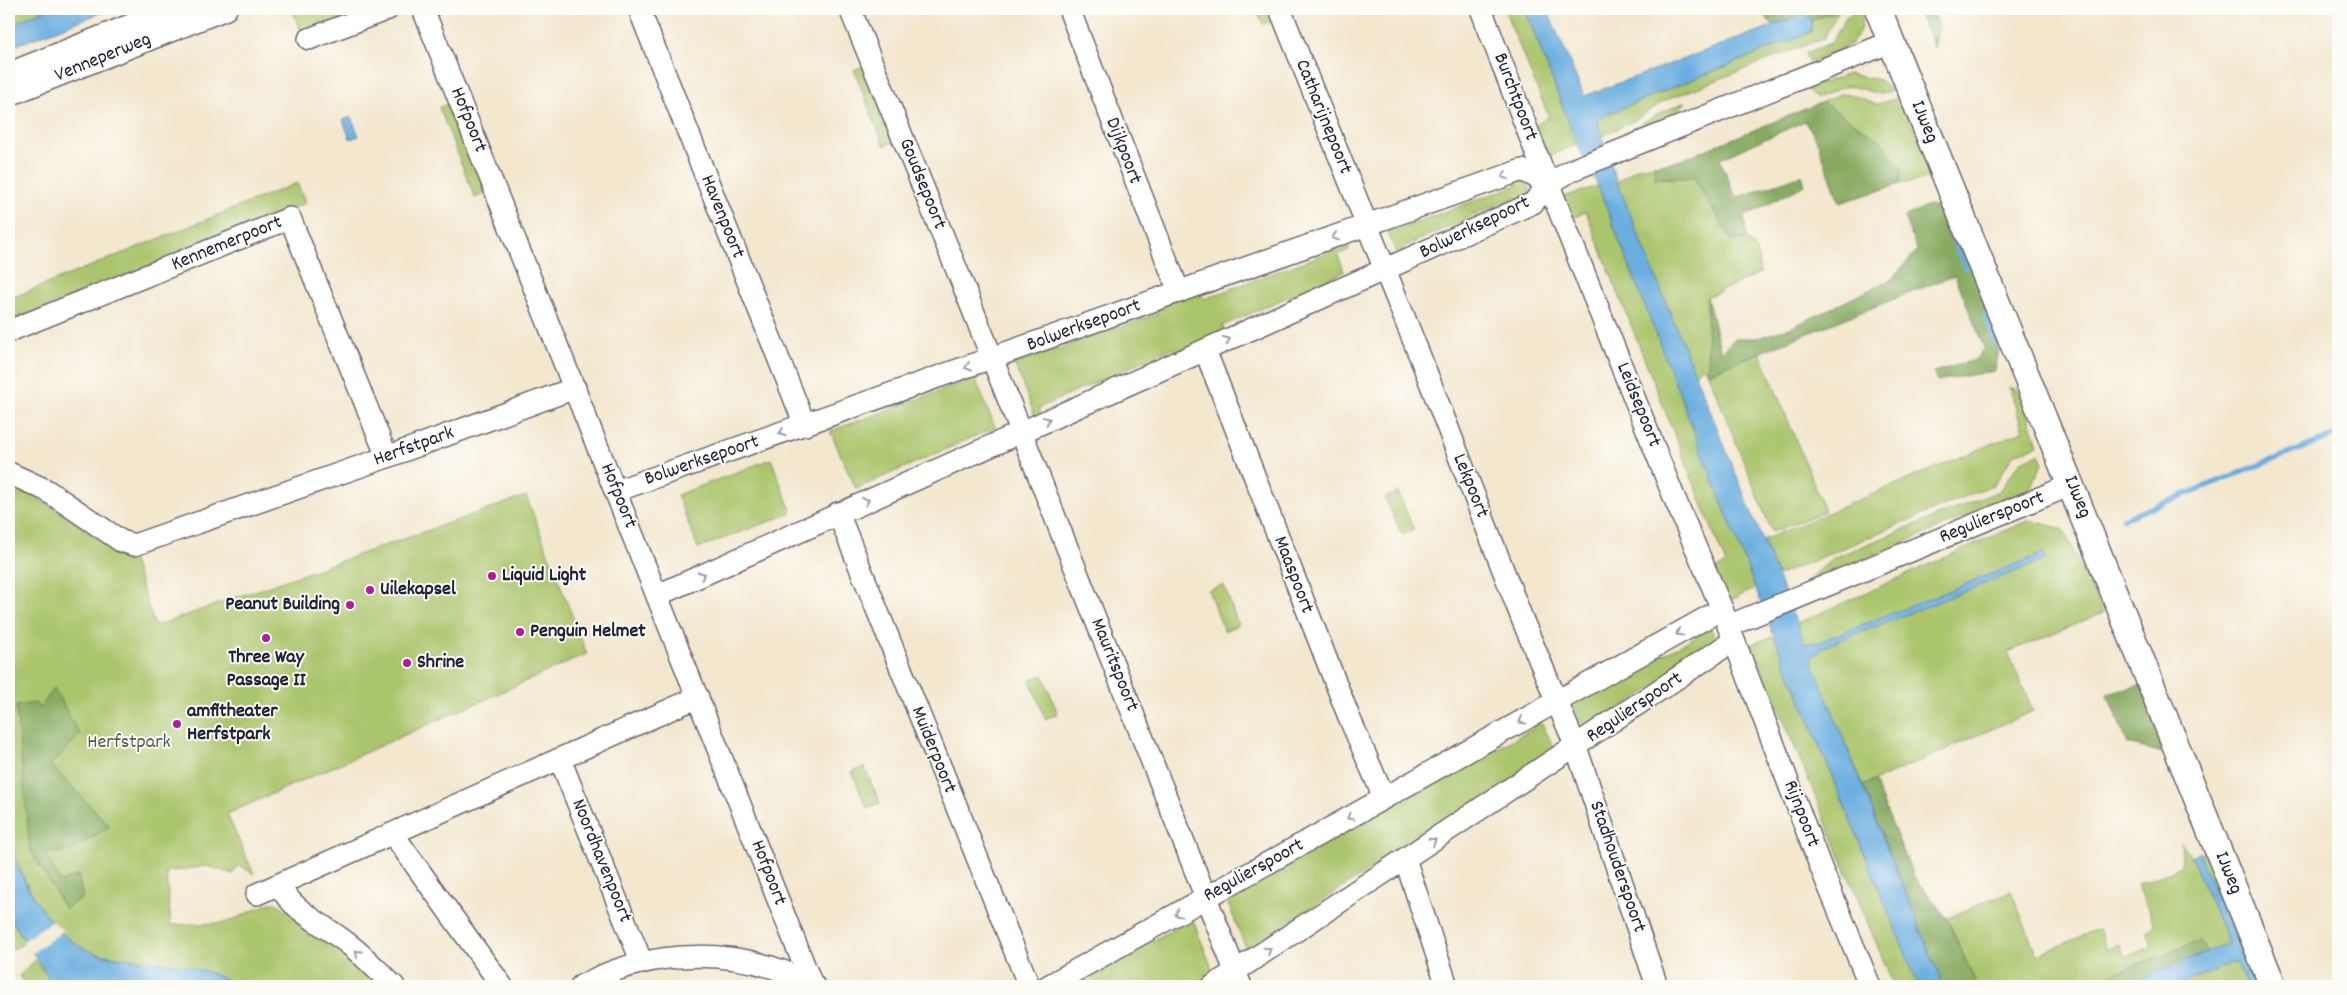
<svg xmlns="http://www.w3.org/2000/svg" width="2347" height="995" font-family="Dekko,sans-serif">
<rect width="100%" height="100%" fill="#fdfcf7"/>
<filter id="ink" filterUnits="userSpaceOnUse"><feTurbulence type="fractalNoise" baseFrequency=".02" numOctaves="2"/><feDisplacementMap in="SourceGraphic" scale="10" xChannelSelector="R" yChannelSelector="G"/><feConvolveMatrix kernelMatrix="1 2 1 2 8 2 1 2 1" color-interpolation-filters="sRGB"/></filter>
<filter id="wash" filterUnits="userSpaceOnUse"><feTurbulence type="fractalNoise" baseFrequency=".0096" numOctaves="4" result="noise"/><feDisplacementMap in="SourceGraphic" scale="20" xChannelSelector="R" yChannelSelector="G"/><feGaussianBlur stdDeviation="1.12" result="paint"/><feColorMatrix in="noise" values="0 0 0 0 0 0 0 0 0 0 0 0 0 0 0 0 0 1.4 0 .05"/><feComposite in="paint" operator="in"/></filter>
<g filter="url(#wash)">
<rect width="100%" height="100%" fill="#f3e7ce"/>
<!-- green -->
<g fill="#aac56c" stroke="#667454">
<polygon points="9,9 48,9 9,25"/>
<polygon points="292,9 367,9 303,35"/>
<polygon points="1256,9 1271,9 1276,19 1263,24"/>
<polygon points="1504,9 1525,9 1577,144 1548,157 1536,125 1549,117"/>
<path d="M1862 9C1865 48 1839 50 1809 63L1805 53 1831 43 1848 15Z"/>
<polygon points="1839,10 1824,38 1664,101 1633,121 1602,136 1598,125 1600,117 1811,32 1812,20"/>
<polygon points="866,65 885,114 880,116 884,126 889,124 896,141 884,146 854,70"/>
<polygon points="1848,74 1880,80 1892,91 1879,94 1848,85 1817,98 1806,89"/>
<polygon points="1840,94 1853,95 1877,104 1898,98 1933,164 1934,171 1928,179 1900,184 1901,168 1880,140 1822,102"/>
<polygon points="1685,102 1662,126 1625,140 1623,134 1660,113"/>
<polygon points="451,103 486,193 475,198 439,107"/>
<polygon points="1654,165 1655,178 1694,178 1732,241 1747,238 1757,251 1760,273 1707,297 1708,373 1760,352 1825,511 1772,532 1708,373 1702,366 1695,374 1617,182 1637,168"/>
<polygon points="1526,179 1530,189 1529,199 1519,202 1516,197 1403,247 1404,256 1398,258 1385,226 1392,223 1396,230 1517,185 1514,180"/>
<polygon points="297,183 306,203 9,322 9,299"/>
<polygon points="1598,186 1756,588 1727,602 1712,571 1726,564 1586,212 1572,218 1563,197"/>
<polygon points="1348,245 1349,250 1338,255 1344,272 1222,326 1226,332 1176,354 1172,348 1039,408 1042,417 1036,419 1012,357 1017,355 1021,362 1157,314 1155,306 1199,291 1204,299"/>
<polygon points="972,371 998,434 993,437 989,430 856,489 830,431 968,381 967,373"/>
<polygon points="2009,387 2021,392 2038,445 2013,455 1995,484 1777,576 1763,540 2023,431"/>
<polygon points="2039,454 2043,463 2029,490 1803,585 1833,558 1999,491 2021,461"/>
<polygon points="771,459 792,513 698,548 677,495"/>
<path d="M9 481 68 517 123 557 132 558 155 626 526 496 587 654 227 814 254 874 238 865 233 874 207 866 166 872 171 925 225 923 270 903H276L306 922 382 986H237L225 979C197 972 170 965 142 960 125 956 107 958 89 951 46 933 24 885 11 843Z"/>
<polygon points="1398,492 1414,530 1402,535 1385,498"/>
<polygon points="2029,520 2063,529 2103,613 2008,652 2033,711 1863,786 1796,624"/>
<polygon points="1224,585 1238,625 1224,631 1208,590"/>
<polygon points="1708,623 1719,645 1585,731 1572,701 1588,696 1704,632 1701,627"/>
<polygon points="1774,636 1919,986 1894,986 1752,644"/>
<polygon points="1043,675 1058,714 1045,719 1030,680"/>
<polygon points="1539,718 1557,753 1371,869 1265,938 1268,943 1249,956 1224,893 1236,893 1362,823 1360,819 1406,793 1409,797 1534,728 1532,723"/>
<polygon points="864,767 880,803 867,808 852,772"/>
<polygon points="2181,842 2191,857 2228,943 2207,952 2200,941 2079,986 1977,986 1947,918 2011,891 2037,955 2099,929 2107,949 2119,944 2125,958 2152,946 2146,931 2155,926 2137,884 2171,872 2182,864"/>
<polygon points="2208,852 2263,986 2255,986 2199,853"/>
<polygon points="1190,913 1216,978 1203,986 1200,982 1193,986 1070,986 1186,922 1183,917"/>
<polygon points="9,916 26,943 10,950 9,949"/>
<polygon points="35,960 54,986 26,986 19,976"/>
<polygon points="2235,962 2247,986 2175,986"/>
</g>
<!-- forest -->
<g fill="#87aa60" stroke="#54664e">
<polygon points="1763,9 1841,9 1812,20 1804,14 1773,25 1768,20"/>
<polygon points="1918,9 1932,9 1939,27 1934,48"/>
<polygon points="1822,102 1880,140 1901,168 1900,184 1840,203 1816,139 1805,121 1720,159 1736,198 1802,175 1805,185 1744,217 1747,238 1732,241 1694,178 1655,178 1654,165 1678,161"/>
<polygon points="1928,205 1948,207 2002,333 1995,371 1937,381 1933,372 1975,360 1984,348 1955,275 1708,373 1707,297 1721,353 1735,338 1757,338 1790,328 1892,279 1917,250 1904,217"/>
<polygon points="2141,685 2171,755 2128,744 2107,694"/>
<polygon points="54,688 80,735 51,765 110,826 71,851 46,853 60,882 78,875 83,897 65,909 30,849 16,706 35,703 40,709"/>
<polygon points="1874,781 1914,877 1947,918 1977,986 1943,986 1863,786"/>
<polygon points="2200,941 2207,952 2124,986 2079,986"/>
</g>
<!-- water -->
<g fill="#6baee0" stroke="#46688e">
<polygon points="48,9 111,9 9,48 9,25"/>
<polygon points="1525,9 1547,9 1584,96 1804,14 1812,20 1811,32 1600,117 1598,125 1617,182 1805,644 1819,642 2044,553 2045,560 1821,648 1818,653 1812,656 1812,661 1943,986 1919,986 1774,636 1598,186 1577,144"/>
<polygon points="351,117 359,136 350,139 343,120"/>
<path d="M9 758C12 786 9 814 11 842 12 859 22 876 30 891 50 923 69 950 109 956 155 964 195 960 237 986H54L9 916Z"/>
<polygon points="2199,853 2255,986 2247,986 2235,962 2175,986 2124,986 2228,943 2191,857"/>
</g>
<!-- pier -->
<polygon fill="#f3e7ce" points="52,921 63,931 29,955 22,942"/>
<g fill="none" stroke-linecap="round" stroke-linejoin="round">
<!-- stream -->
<g stroke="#6baee0" stroke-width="5.5">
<polyline points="1940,206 1965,268"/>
<polyline points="1985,315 1996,344"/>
<polyline points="2123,519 2338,434"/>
</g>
</g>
</g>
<g filter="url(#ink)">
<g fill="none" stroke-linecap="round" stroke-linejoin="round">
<!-- minor casing -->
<g stroke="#6b676e" stroke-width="24">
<g id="minor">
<polyline points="423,9 812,985"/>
<polyline points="639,9 805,425"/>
<polyline points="850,9 961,280 1241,986"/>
<polyline points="1069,9 1179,292"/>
<polyline points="1280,9 1421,359 1523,621 1576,747 1657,986"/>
<polyline points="1481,9 1540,163 1674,497 1722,609 1821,868 1870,986"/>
<polyline points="309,39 388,9"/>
<polyline points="9,95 226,9"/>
<polyline points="9,331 290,218 387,457"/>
<polyline points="1205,350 1349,717 1384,798"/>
<polyline points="9,473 46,490 121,541 134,545 387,457 575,388"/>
<polyline points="616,491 1522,170 1549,184"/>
<polyline points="838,513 1029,986"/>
<polyline points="658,595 1533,203 1549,184 1572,170 1891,42"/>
<polyline points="1728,626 2071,485"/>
<polyline points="560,759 642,963"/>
<polyline points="393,834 502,986"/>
<polyline points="1405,859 1447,986"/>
<path d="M279 885C294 913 327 926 351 946 366 958 380 973 394 986"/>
<polyline points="257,894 698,697"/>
<path d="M581 986C651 947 745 946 814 986"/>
<polyline points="1048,986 1722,609"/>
<polyline points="1213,986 1733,641"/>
</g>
</g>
<!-- tertiary casing -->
<g stroke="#6b676e" stroke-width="29">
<g id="tertiary">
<polyline points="1878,9 2273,986"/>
<polyline points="9,76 177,9"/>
</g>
</g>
<!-- minor -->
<use href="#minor" stroke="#fff" stroke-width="21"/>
<!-- tertiary -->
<use href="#tertiary" stroke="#fff" stroke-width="26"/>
</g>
<!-- one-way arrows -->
<defs><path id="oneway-chevron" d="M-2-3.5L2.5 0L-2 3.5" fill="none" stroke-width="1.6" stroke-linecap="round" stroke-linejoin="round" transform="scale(1.25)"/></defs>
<g stroke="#9c9ca7">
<use href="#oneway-chevron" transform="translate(1505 176) rotate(160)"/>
<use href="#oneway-chevron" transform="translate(1335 237) rotate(161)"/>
<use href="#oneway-chevron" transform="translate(1227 340) rotate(-24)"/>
<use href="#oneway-chevron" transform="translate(968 367) rotate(161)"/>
<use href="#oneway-chevron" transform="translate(1047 420) rotate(-24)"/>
<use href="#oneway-chevron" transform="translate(782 433) rotate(160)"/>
<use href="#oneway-chevron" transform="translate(866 501) rotate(-24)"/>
<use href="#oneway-chevron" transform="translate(702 575) rotate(-24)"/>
<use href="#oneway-chevron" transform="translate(1679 633) rotate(151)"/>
<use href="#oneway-chevron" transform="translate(1522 721) rotate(151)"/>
<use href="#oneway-chevron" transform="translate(1350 817) rotate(151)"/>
<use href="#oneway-chevron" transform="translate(1433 841) rotate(-33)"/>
<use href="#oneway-chevron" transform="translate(1178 914) rotate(151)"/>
<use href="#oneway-chevron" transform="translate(1268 950) rotate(-33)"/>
<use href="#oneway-chevron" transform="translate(358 953) rotate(-138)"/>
</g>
</g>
<!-- markers -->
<g fill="#b5179e" stroke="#fdfcf7" stroke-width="2">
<circle cx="492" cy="576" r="5"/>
<circle cx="370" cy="590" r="5"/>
<circle cx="350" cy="605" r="5"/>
<circle cx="520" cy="632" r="5"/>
<circle cx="266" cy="638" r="5"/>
<circle cx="407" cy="663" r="5"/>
<circle cx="177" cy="724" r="5"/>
</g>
<g text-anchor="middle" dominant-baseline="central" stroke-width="4" stroke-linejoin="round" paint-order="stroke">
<!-- street labels -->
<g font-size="20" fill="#22223b" stroke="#fdfcf7">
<text transform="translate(103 58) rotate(-22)">Venneperweg</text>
<text transform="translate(1515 97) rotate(69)">Burchtpoort</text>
<text transform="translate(1323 117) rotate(68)">Catharijnepoort</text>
<text transform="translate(468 120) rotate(68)">Hofpoort</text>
<text transform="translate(1924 122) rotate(68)">IJweg</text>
<text transform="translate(1123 151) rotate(69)">Dijkpoort</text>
<text transform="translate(922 184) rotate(68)">Goudsepoort</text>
<text transform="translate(722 217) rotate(68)">Havenpoort</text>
<text transform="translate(1475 228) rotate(-26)">Bolwerksepoort</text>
<text transform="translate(227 244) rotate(-22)">Kennemerpoort</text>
<text transform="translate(1084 326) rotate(-20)">Bolwerksepoort</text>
<text transform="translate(1638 405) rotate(68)">Leidsepoort</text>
<text transform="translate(414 447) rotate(-20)">Herfstpark</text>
<text transform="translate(702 461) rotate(-19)">Bolwerksepoort</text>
<text transform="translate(1470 486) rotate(68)">Lekpoort</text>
<text transform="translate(618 496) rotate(68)">Hofpoort</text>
<text transform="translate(2077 497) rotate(68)">IJweg</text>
<text transform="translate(1992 518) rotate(-22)">Regulierspoort</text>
<text transform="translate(1293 575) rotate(69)">Maaspoort</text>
<text transform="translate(1114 665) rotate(68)">Mauritspoort</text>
<text transform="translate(1635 708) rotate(-34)">Regulierspoort</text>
<text transform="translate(933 750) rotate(68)">Muiderpoort</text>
<text transform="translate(1801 814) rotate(69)">Rijnpoort</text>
<text transform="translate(601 861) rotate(68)">Noordhavenpoort</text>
<text transform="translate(1617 867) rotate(71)">Stadhouderspoort</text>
<text transform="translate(1254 871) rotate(-29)">Regulierspoort</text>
<text transform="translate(768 873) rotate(69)">Hofpoort</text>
<text transform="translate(2228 873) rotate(68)">IJweg</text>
</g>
<!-- poi labels -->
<g font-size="20" font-weight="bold" fill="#22223b" stroke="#fdfcf7" text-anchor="start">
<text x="502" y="576">Liquid Light</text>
<text x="380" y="590">Uilekapsel</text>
<text x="340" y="605" text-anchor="end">Peanut Building</text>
<text x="530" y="632">Penguin Helmet</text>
<text x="266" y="658" text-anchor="middle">Three Way<tspan x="266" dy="23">Passage II</tspan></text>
<text x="417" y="663">Shrine</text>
<text x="187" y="712">amfitheater<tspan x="187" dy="23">Herfstpark</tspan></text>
</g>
<!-- park labels -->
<g font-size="20" fill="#525b4c" stroke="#fdfcf7">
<text x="129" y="743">Herfstpark</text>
</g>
</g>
<!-- margin -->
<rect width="2347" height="995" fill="none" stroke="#fdfcf7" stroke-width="30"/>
</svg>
